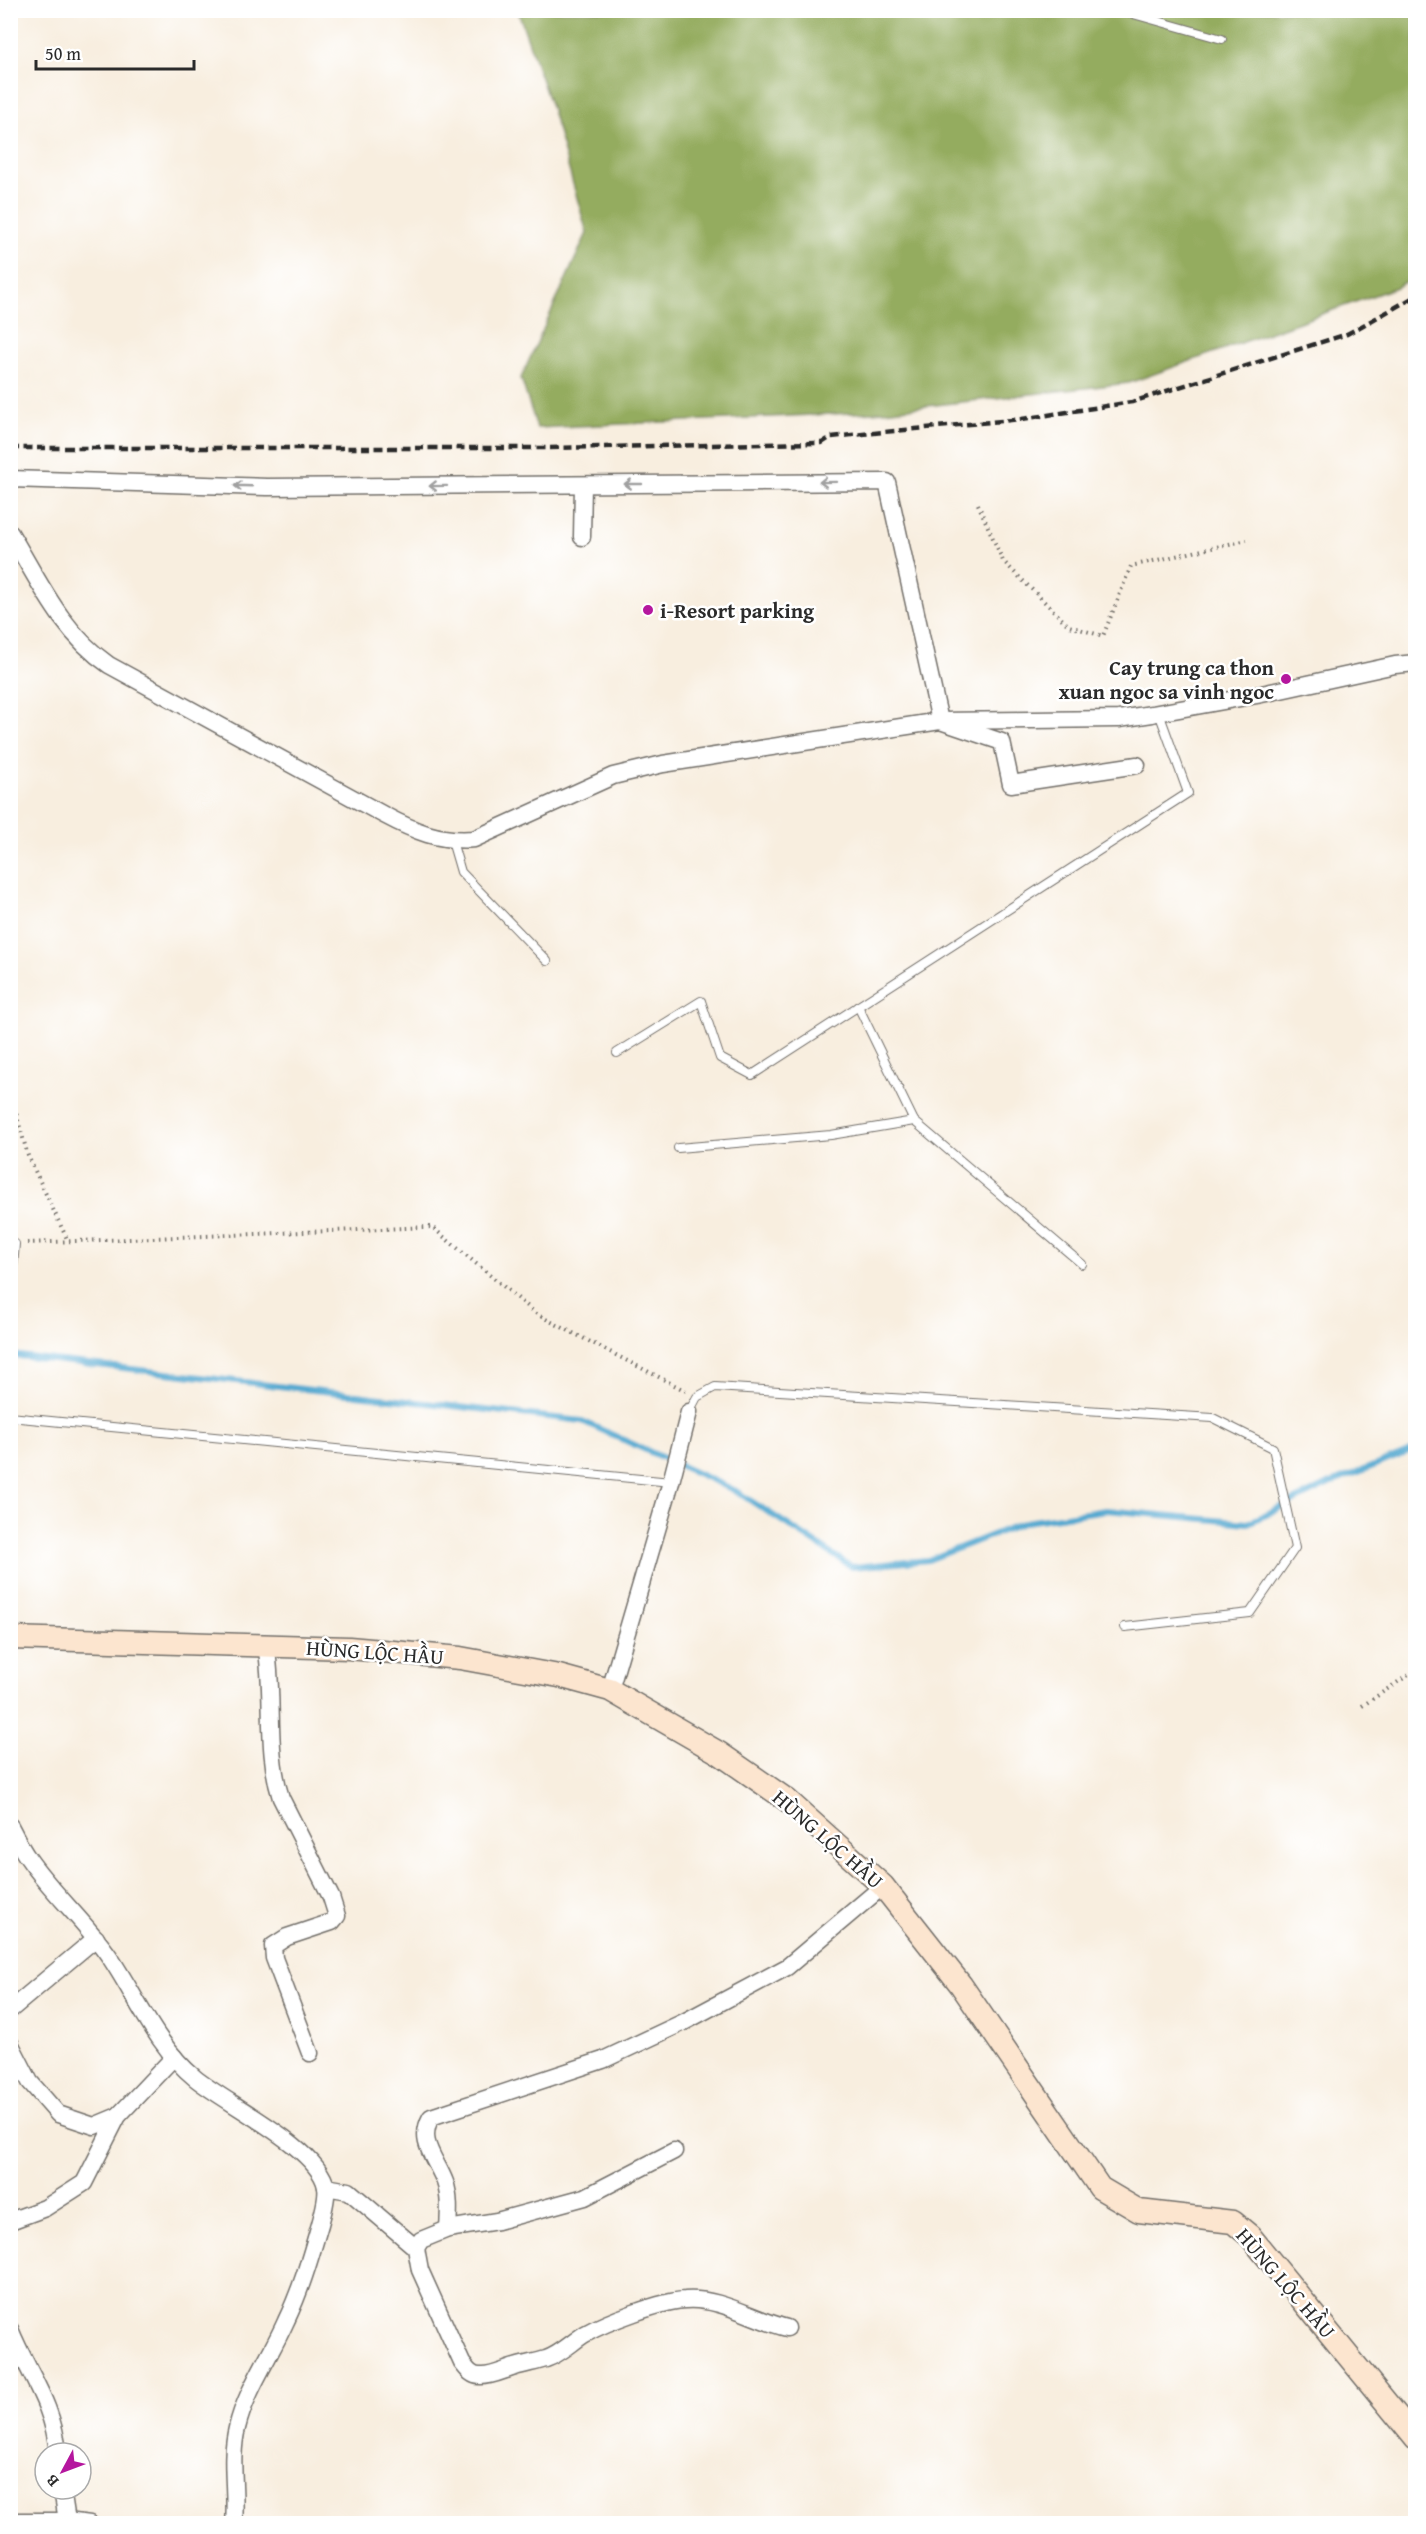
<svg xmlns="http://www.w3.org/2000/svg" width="1426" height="2534" font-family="'Gentium Book Plus',serif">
<rect width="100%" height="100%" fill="#fff"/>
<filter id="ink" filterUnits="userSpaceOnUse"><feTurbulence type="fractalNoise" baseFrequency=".0167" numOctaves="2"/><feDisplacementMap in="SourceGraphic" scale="12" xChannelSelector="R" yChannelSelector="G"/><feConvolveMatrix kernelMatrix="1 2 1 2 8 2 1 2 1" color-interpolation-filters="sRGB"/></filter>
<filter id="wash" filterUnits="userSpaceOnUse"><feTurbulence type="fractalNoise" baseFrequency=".008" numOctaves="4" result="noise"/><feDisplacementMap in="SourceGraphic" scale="24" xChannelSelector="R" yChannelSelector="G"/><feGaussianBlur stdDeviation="1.35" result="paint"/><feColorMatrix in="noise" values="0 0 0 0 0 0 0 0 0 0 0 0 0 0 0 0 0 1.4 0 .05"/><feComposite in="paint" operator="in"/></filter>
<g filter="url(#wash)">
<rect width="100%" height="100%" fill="#f8eedf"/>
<!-- forest -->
<polygon fill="#94ac5e" stroke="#606c44" stroke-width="1.5" points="518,11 1415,11 1415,276 1397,287 1129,383 874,412 537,428 521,378 587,233 552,110"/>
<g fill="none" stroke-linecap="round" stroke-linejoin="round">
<!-- stream -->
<polyline stroke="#54a9d0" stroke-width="6" points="10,1355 582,1421 736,1491 852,1567 928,1560 1025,1522 1106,1510 1248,1523 1331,1483 1416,1449"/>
</g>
</g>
<g filter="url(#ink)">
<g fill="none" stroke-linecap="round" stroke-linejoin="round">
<!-- lane casing -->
<g stroke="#736f6a" stroke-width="10">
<g id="lane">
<polyline points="1119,10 1222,39"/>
<polyline points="452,841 461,872 547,961"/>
<polyline points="858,1006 914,1121 1082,1264"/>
<polyline points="617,1053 701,1001 720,1058 752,1075 1188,793 1159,713"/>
<polyline points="678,1148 831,1135 914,1121"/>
<polyline points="10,1300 15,1244"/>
<polyline points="689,1412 697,1397 715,1387 1213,1418 1273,1448 1295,1548 1250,1613 1125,1627"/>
<polyline points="10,1417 671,1482"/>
</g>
</g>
<!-- street casing -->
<g stroke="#736f6a" stroke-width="19">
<g id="street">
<polyline points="10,479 267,487 887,482 940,721 1002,742 1011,784 1137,765"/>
<path d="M10 533C39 581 62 633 109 665L384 815C414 831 440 842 474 839L613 776 663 764 940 721 1119 719 1152 714 1257 695 1395 665 1416 663"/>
<polyline points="582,537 583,485"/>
<path d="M266 1645C275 1695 265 1749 281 1798L331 1897 337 1916 332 1922 287 1937 273 1946 274 1958 310 2053"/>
<polyline points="610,1690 671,1482 689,1412"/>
<path d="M10 1826C16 1837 21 1849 28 1858 52 1893 85 1921 109 1956 136 1996 157 2047 195 2078 225 2103 319 2148 326 2187 328 2197 321 2221 318 2231 309 2262 300 2292 286 2321 270 2357 246 2390 237 2428 229 2460 237 2492 234 2524"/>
<polyline points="10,2010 96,1938"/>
<polyline points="10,2043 30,2082 58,2114 94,2126 118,2116"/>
<path d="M674 2151 585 2197 497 2221 448 2229 421 2240 416 2248 420 2270 462 2363C467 2369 471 2376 480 2376 491 2377 504 2370 515 2367 525 2364 536 2362 546 2359 561 2354 572 2342 585 2334 606 2322 662 2301 685 2300 720 2297 754 2320 787 2328"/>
<polyline points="326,2187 349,2191 416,2248"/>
<polyline points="10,2221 45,2208 84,2183 118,2116 174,2057"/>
<path d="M448 2229C449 2212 450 2197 445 2182 436 2158 417 2142 431 2117L603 2060 684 2022 787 1967 883 1886"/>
<path d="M10 2329C28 2374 53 2402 58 2453"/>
<polyline points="62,2489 67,2521"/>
<polyline points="10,2521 67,2521 90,2524"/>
</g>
</g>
<!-- secondary casing -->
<g stroke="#736f6a" stroke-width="25">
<polyline id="secondary" points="10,1638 349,1648 460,1658 559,1676 610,1690 719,1753 787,1800 883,1886 961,1985 1100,2188 1139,2211 1233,2222 1250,2236 1416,2439"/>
</g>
<!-- path -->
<g stroke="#736f6a" stroke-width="4" stroke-dasharray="1.5 4.5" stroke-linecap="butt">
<polyline points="978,504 1003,561 1069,626 1103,636 1131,566 1247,540"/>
<polyline points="10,1091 28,1156 68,1241"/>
<polyline points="27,1243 432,1227 538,1315 686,1391"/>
<polyline points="1362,1706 1416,1670"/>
</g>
<!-- lane -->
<use href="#lane" stroke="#fff" stroke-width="8"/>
<!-- street -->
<use href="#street" stroke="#fff" stroke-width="16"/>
<!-- secondary -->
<use href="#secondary" stroke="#fce5cf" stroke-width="22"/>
<!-- rail -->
<polyline stroke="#2b2b2b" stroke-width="4.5" stroke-dasharray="9 4.5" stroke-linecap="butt" points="10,448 544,448 822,443 831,437 1022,419 1132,402 1347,334 1416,296"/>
</g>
<!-- one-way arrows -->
<defs><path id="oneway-shaft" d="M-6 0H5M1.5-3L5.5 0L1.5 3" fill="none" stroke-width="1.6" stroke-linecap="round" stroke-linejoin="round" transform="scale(1.5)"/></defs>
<g stroke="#a0a0a0">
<use href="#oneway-shaft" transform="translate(828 482) rotate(179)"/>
<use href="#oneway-shaft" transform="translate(633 484) rotate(180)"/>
<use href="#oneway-shaft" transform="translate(243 486) rotate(-178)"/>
<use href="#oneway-shaft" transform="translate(438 486) rotate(179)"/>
</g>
</g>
<!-- markers -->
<g fill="#b5179e" stroke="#fff" stroke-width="2">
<circle cx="648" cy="610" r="6"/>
<circle cx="1286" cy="679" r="6"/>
</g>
<g text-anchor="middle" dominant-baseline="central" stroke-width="5" stroke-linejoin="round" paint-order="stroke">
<!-- poi labels -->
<g font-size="21" font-weight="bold" fill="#2b2b2b" stroke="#fff" text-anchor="start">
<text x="660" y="610">i-Resort parking</text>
<text x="1274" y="667" text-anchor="end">Cay trung ca thon<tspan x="1274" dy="24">xuan ngoc sa vinh ngoc</tspan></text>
</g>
<!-- street labels -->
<g font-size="21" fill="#2b2b2b" stroke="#fff">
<text transform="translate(375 1652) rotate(4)">HÙNG LỘC HẦU</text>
<text transform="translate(828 1839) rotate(41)">HÙNG LỘC HẦU</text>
<text transform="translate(1286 2283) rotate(49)">HÙNG LỘC HẦU</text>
</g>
</g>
<!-- margin -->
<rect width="1426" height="2534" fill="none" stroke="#fff" stroke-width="36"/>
<!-- north arrow -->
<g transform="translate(63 2471) rotate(229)"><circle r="28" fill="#ffffff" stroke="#aaaaaa" stroke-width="1.5"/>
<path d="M0-4.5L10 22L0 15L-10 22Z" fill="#b5179e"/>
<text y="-9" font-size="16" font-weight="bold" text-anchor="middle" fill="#2b2b2b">B</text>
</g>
<!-- scale -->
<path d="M36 60v9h158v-9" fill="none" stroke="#2b2b2b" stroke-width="3"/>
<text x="45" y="60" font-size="18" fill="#2b2b2b" stroke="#ffffff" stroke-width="4.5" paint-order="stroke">50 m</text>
</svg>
